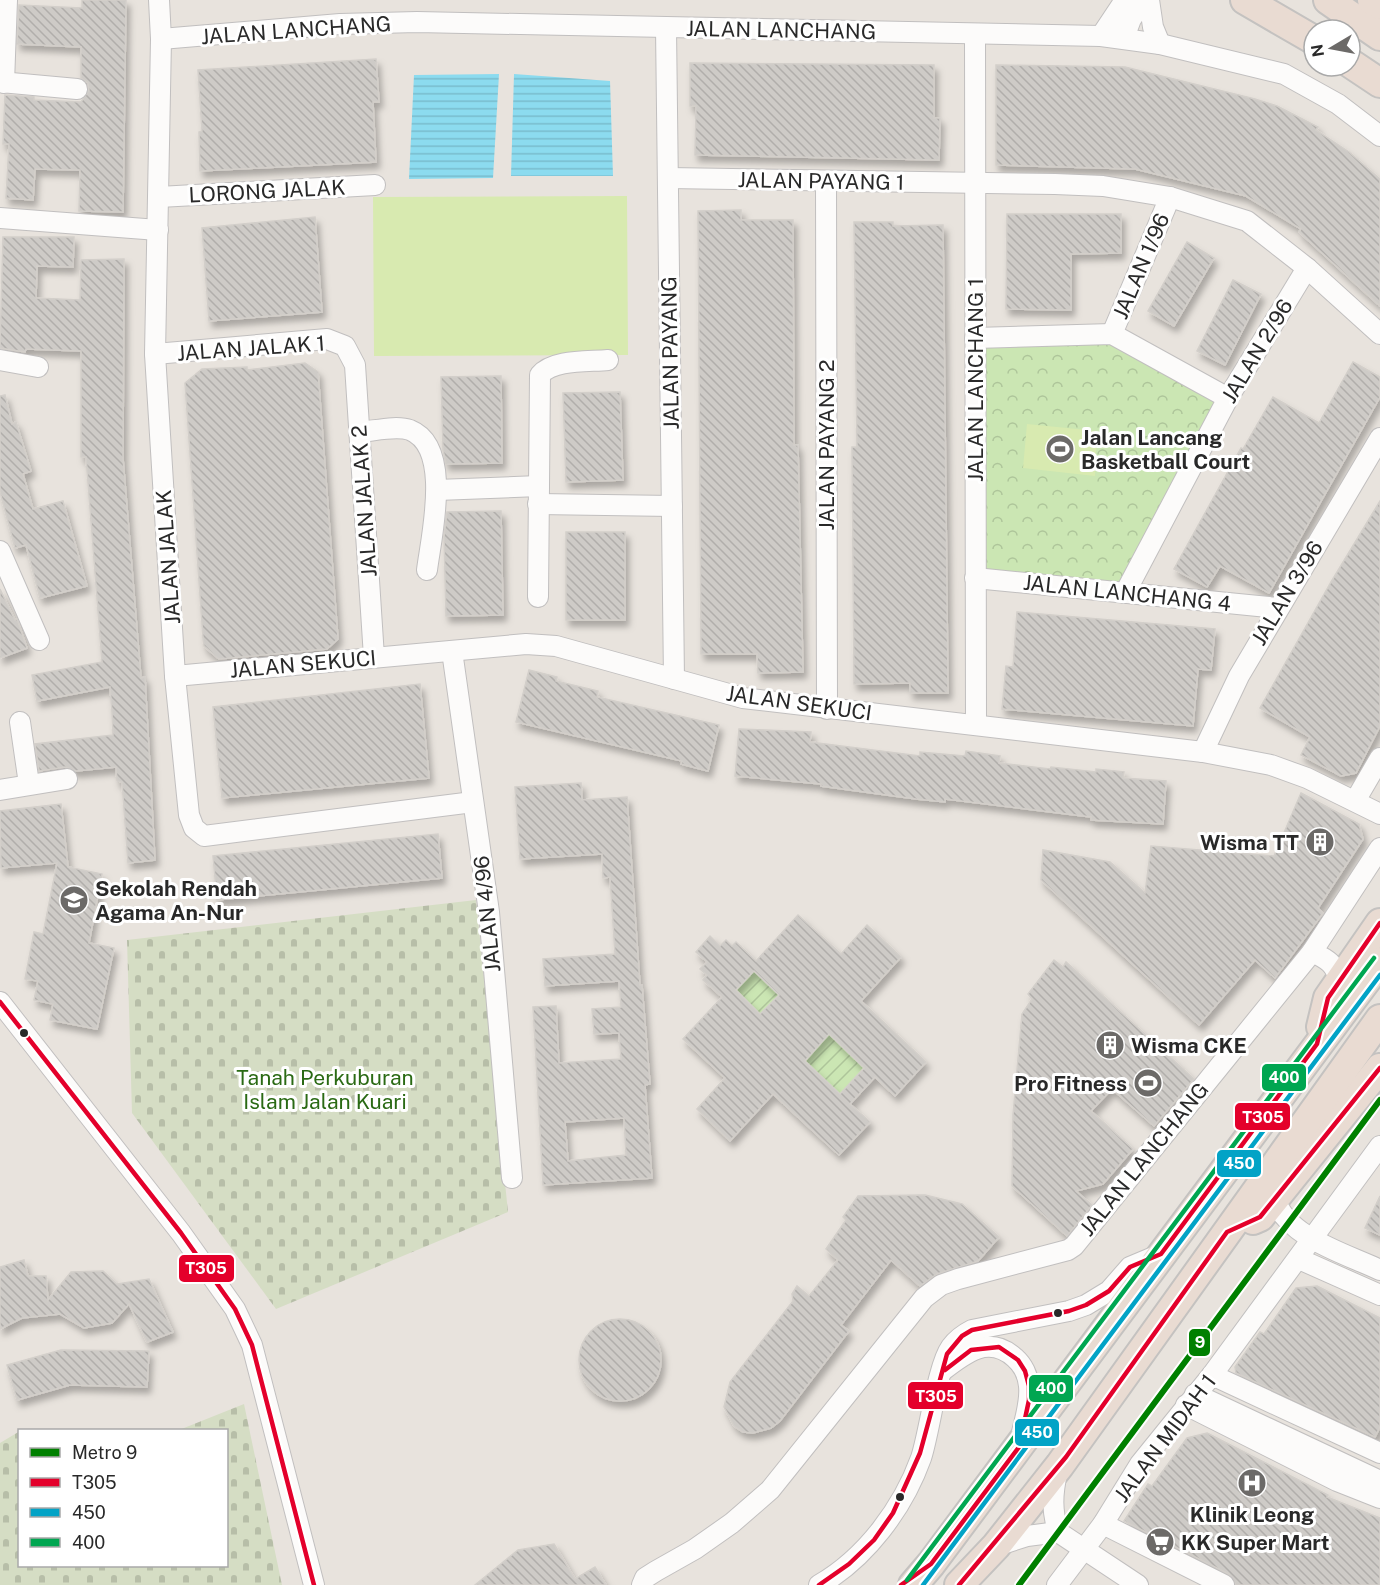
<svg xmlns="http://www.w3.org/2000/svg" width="1380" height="1585" font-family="'Public Sans',sans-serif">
<defs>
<pattern id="forest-crowns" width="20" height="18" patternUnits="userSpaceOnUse" patternTransform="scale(1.5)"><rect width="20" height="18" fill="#cbe6b3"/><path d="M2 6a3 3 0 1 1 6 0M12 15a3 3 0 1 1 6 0" fill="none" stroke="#aec59a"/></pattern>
<pattern id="cemetery-stones" width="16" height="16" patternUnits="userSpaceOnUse" patternTransform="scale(1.5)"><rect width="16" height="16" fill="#d5ddc4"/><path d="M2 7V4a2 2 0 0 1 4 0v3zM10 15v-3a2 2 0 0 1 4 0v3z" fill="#b7bea8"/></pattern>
<pattern id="garden-furrows" width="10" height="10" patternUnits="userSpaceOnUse" patternTransform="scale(1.5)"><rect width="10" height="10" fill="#cbe6b3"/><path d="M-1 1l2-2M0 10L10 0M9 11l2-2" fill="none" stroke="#aec59a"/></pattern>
<pattern id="water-rules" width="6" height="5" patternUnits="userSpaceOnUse" patternTransform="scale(1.5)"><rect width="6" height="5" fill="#8cdbef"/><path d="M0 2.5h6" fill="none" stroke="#79bccd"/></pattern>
<pattern id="building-back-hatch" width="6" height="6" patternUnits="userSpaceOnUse" patternTransform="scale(1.5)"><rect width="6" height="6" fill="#cecbc7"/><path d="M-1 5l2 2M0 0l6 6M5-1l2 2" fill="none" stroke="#b1aeab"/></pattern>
<filter id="shadow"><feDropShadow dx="3.5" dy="6" stdDeviation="3" flood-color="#0004"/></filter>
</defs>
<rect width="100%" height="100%" fill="#e8e3dd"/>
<!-- forest -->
<polygon fill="url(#forest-crowns)" points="1112,334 1228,398 1125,593 975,578 975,338"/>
<!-- cemetery -->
<g fill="url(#cemetery-stones)">
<polygon points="476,900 508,1212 276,1309 132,1113 127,940"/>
<polygon points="244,1404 282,1585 0,1585 0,1443 20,1431 20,1566 226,1566 226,1430 179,1430"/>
</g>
<!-- garden -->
<g fill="url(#garden-furrows)">
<polygon points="754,971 779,995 760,1014 736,990"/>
<polygon points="829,1034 864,1068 840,1094 805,1061"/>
</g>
<!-- pitch -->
<g fill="#d8eab0">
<polygon points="627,196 628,355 374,356 373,197"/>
<polygon points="1027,424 1097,431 1095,476 1023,468"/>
</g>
<!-- water -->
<g fill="url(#water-rules)">
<polygon points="499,74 493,178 409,179 414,75"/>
<polygon points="514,74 610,81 613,176 511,176"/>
</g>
<!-- building -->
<g fill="url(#building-back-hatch)" stroke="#d3cfca" stroke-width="1.5" fill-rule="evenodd" filter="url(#shadow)">
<polygon points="82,0 126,0 123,212 79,211 80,170 35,169 33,200 6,198 9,144 3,144 5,95 34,97 34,100 81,102 89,90 88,83 81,78 81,47 17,44 19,5 82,8"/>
<polygon points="376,59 379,102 373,102 376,162 200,171 199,132 202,131 198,70"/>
<polygon points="690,63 934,65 934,118 940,118 939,160 695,155 696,106 690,106"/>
<polygon points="996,65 1125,67 1255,99 1277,106 1318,127 1316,130 1349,152 1380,179 1380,306 1299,232 1301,229 1246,196 1135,169 996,165"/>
<polygon points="741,210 741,220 793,220 794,445 798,445 803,672 758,673 757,654 701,654 698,211"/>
<polygon points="1007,214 1121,214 1121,253 1071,254 1071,310 1006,309"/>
<polygon points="315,217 322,312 209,321 202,228"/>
<polygon points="854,222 893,222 893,226 943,225 948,693 910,693 910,683 854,684 852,447 857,447"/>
<polygon points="3,237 74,237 73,267 37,266 36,298 80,300 81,260 124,259 123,458 141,678 145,677 155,860 128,863 122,782 117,781 116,767 76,771 65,767 39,771 35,744 113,735 112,712 110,687 37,701 32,675 102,662 86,457 81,457 81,351 26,349 25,352 0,348"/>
<polygon points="1187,242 1214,258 1174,326 1148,311"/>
<polygon points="1233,280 1261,294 1225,365 1197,351"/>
<polygon points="1353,362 1380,377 1380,397 1269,593 1220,566 1207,587 1174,569 1241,448 1243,449 1273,397 1319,423"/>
<polygon points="305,363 318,372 338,639 327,649 219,659 204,646 203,638 185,383 202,369 247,367 247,370"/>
<polygon points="501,376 502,463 446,464 443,450 441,377"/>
<polygon points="620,392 623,480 566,482 563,393"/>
<polygon points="5,395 12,424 16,422 31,471 23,474 33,509 63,501 87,586 40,598 26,545 15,548 0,492 0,396"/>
<polygon points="1380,501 1380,726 1356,773 1341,776 1301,755 1310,737 1260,708 1331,582"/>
<polygon points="501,511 503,615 446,616 444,536 447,512"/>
<rect x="566" y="532" width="59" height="88"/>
<polygon points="0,589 15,620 17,619 27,648 0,658"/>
<polygon points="1017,612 1215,629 1211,670 1198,669 1193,726 1002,709 1006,666 1013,667"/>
<polygon points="529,670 557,677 556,681 598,691 597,697 719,725 708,771 681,764 682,761 516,722"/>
<polygon points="420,684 429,778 222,798 213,707"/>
<polygon points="739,729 811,732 810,742 920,756 920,752 965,756 966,751 1000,756 999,763 1050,769 1051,767 1096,772 1096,769 1124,772 1123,778 1166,781 1163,824 1091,820 1091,817 945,799 945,802 916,799 821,786 821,784 735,776"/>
<path d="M581 783 582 800 627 797 640 985H642L650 1084 645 1085 652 1178 543 1185 533 1007 556 1006 559 1063 621 1059 619 1033 594 1034 592 1009 621 1007 619 981 545 986 543 959 615 954 610 877 603 878 602 854 520 859 515 787ZM624 1118 626 1155 568 1161 565 1122Z"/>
<polygon points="1301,793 1359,824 1363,839 1318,908 1323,913 1275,978 1255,960 1199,1025 1041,880 1043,850 1110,862 1145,893 1151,846 1274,856"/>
<polygon points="61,804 68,867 102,874 89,943 114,948 97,1029 50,1020 53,1004 34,1000 38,981 25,979 34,932 43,934 57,863 1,868 0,811"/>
<polygon points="438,834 442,878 217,900 213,856"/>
<path d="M798 915 841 954 867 925 901 957 861 1001 926 1062 895 1096 875 1077 850 1104 870 1122 839 1155 773 1094 730 1141 697 1109 725 1078 683 1039 722 997 703 980 707 975 700 969 707 962 696 952 710 936 720 946 726 940 732 946 736 942 756 961ZM754 971 779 995 760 1014 736 990ZM829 1034 864 1068 840 1094 805 1061Z"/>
<polygon points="1054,960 1063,967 1066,962 1194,1079 1154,1126 1112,1089 1091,1111 1133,1149 1103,1184 1076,1191 1092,1205 1067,1236 1012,1186 1013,1115 1022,1014 1032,999 1028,994"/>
<polygon points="925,1195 962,1204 999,1237 978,1261 937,1274 920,1286 891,1260 841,1325 849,1331 780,1421 771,1428 753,1433 743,1432 734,1426 724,1407 730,1382 793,1301 792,1294 797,1286 809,1296 838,1260 826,1249 846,1220 843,1217 858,1196"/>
<polygon points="1380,1196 1380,1235 1365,1228"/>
<polygon points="24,1260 28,1276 46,1276 48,1300 71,1272 103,1271 117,1284 149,1279 173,1332 147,1342 129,1304 112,1323 84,1328 60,1314 22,1318 0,1329 0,1267"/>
<polygon points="1317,1286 1380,1318 1380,1427 1375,1437 1236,1373 1235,1367 1260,1332 1264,1334 1296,1288"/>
<circle cx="620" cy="1360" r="41"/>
<polygon points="61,1350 149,1351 147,1387 70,1385 17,1400 7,1365"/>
<polygon points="1207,1433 1328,1495 1327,1497 1380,1518 1380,1585 1236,1585 1229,1574 1124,1521 1148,1484 1152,1486 1187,1438"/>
<polygon points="554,1544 575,1579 595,1567 606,1585 475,1585 518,1550"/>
</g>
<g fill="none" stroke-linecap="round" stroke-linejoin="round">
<!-- minor casing -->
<g stroke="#c1bfbf" stroke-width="22">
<g id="minor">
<polyline points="159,0 161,39 155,354 175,676 189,815 194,828 204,836 473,802"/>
<polyline points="1149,0 1153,27 1160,44"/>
<polyline points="666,28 674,679"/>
<polyline points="975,34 976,725"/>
<polyline points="1101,36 1125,0"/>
<polyline points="1124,38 1131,19 1144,0"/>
<polyline points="161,39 340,24 417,22 1101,36 1160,44 1284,74 1338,104 1380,136"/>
<polyline points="0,82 77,89"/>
<polyline points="4,83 7,0"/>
<polyline points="668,178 1055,184 1103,186 1170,197 1247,221 1307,268 1380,334"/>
<polyline points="826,181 827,709"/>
<polyline points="159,197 375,185"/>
<polyline points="0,218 158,230"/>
<polyline points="1112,334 1170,197"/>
<polyline points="975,338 1112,334 1228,398"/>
<polyline points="155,354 327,339 345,346 355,365 374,657"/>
<polyline points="0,360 38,367"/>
<path d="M359 432C374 431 396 425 410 430 453 447 431 537 427 570"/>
<polyline points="437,490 539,486"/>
<polyline points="538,504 672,506"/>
<polyline points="0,551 39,640"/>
<polyline points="975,578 1278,608"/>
<polyline points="1125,593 1228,398 1307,268"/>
<path d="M538 597 540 375C553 359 589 362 608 360"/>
<polyline points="452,651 489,912 512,1178"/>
<polyline points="175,676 526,644 556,646 743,698 1203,752 1271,765 1307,778 1380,814"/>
<polyline points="20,722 29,784"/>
<polyline points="1203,752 1239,676 1380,438"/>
<polyline points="0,790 67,779"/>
<polyline points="1355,801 1380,758"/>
<path d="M1312 952C1327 959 1336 964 1339 981"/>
<polyline points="0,1002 181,1233 235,1309 252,1345 314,1585"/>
<path d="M1275 1198C1285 1237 1347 1254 1380 1270"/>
<polyline points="1299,1259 1380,1295"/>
<path d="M942 1371C965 1353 989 1334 1015 1358 1023 1365 1028 1376 1029 1386 1031 1403 1024 1421 1021 1437"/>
<polyline points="1212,1375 1380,1453"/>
<polyline points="1195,1394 1380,1481"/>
<polyline points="1186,1405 1337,1481 1380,1498"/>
<path d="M1057 1473C1052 1495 1052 1511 1058 1532"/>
<polyline points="1103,1524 1224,1585"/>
<polyline points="996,1546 1027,1536 1058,1532 1138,1585"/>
<polyline points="642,1585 645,1578 656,1571 695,1549 732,1523 770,1490 924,1298 941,1285 958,1279 1068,1250 1074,1246 1312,952 1380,848"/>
<path d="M819 1585C866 1558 903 1508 921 1458 930 1431 937 1367 951 1347 957 1339 964 1334 972 1330L1069 1311 1086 1305 1109 1291 1130 1267 1161 1254"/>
<polyline points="1057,1585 1103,1524 1140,1464 1212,1375 1380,1146"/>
</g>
</g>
<!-- highway casing -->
<g stroke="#c4c2c0" stroke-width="32">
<g id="highway">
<polyline points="1245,0 1314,40"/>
<polyline points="1328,0 1380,36"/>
<polyline points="1372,0 1380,5"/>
<polyline points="1350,63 1380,83"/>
<polyline points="1321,1027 1328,998 1380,923"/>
<polyline points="1253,1220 1260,1217 1380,1068"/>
<polyline points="913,1585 931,1564 1380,962"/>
<polyline points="959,1585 996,1546 1060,1465 1380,1019"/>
</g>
</g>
<!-- minor -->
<use href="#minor" stroke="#fcfbfa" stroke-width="20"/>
<!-- highway -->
<use href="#highway" stroke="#e9dbd2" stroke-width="28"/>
<!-- bus-1 casing -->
<g stroke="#fff" stroke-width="9">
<g id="bus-1">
<polyline points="0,1002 181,1233 235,1309 252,1345 314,1585"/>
<polyline points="819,1585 849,1564 874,1540 893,1513 920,1453 947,1354 962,1336 972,1330 1069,1311 1086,1305 1109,1291 1130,1267 1161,1254 1317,1044 1328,998 1380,923"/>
<polyline points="901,1585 931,1564 1019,1447 1029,1400 1029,1386 1025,1371 1018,1360 999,1347 971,1350 945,1370"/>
<polyline points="959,1585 1066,1457 1227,1232 1260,1217 1380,1068"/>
</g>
</g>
<!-- bus-2 casing -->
<g stroke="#fff" stroke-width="9">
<polyline id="bus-2" points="923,1585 1380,975"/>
</g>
<!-- bus-3 casing -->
<g stroke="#fff" stroke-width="9">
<polyline id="bus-3" points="907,1580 1374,958"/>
</g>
<!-- bus-1 -->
<use href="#bus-1" stroke="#e4002b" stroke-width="4.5"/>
<!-- bus-2 -->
<use href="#bus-2" stroke="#02a3c6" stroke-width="4.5"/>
<!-- bus-3 -->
<use href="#bus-3" stroke="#00a651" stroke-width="4.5"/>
<!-- metro-1 casing -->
<g stroke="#fff" stroke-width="10">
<polyline id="metro-1" points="1019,1585 1380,1100"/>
</g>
<!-- metro-1 -->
<use href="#metro-1" stroke="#008000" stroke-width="6"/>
</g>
<!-- icons -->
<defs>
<g id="stadium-disc" transform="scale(1.5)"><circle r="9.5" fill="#6c6a68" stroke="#fff"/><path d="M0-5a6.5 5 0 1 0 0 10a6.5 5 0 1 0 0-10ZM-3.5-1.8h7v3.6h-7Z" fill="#fff"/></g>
<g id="building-disc" transform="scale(1.5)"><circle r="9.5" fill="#6c6a68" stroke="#fff"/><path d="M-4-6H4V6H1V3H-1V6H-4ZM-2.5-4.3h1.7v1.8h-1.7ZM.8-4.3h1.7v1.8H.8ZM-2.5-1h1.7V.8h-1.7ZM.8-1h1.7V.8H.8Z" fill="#fff"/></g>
<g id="school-disc" transform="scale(1.5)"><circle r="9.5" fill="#6c6a68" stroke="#fff"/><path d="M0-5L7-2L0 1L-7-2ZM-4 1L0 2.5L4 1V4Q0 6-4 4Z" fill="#fff"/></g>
<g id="hospital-disc" transform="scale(1.5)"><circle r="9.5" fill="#6c6a68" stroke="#fff"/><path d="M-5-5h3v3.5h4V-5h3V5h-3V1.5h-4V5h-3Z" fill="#fff"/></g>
<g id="supermarket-disc" transform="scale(1.5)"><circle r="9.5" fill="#6c6a68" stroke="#fff"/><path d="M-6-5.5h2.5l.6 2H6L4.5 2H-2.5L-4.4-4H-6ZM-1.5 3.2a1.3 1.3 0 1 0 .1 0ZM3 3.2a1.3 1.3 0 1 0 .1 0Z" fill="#fff"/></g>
</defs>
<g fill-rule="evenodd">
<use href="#stadium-disc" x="1060" y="449"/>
<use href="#building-disc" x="1320" y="842"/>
<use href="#school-disc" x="74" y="900"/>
<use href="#building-disc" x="1110" y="1045"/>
<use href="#stadium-disc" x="1148" y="1083"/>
<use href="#hospital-disc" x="1252" y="1483"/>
<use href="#supermarket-disc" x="1160" y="1542"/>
</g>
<!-- markers -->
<g fill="#292929" stroke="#fff" stroke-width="2">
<circle cx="24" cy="1033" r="5"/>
<circle cx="1058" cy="1313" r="5"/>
<circle cx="900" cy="1497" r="5"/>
</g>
<g text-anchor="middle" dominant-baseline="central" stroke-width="6" stroke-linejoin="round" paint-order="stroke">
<!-- street labels -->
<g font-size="21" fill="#292929" stroke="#fff">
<text transform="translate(296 30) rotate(-4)">JALAN LANCHANG</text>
<text transform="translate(781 30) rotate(1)">JALAN LANCHANG</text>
<text transform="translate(821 181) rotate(1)">JALAN PAYANG 1</text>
<text transform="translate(267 191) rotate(-3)">LORONG JALAK</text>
<text transform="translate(1141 266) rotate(-67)">JALAN 1/96</text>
<text transform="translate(251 348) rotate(-4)">JALAN JALAK 1</text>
<text transform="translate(1257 351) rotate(-59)">JALAN 2/96</text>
<text transform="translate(670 353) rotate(-91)">JALAN PAYANG</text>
<text transform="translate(975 380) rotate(-90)">JALAN LANCHANG 1</text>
<text transform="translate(826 445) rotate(-90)">JALAN PAYANG 2</text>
<text transform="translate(364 501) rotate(-94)">JALAN JALAK 2</text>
<text transform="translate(168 557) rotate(-94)">JALAN JALAK</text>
<text transform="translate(1127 593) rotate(6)">JALAN LANCHANG 4</text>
<text transform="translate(1287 593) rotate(-59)">JALAN 3/96</text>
<text transform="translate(303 664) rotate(-5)">JALAN SEKUCI</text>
<text transform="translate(799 703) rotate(8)">JALAN SEKUCI</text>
<text transform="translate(487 914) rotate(-96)">JALAN 4/96</text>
<text transform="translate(1144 1159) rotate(-51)">JALAN LANCHANG</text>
<text transform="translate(1165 1438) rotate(-53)">JALAN MIDAH 1</text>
</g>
<!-- poi labels -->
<g font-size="21" font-weight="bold" fill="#292929" stroke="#fff" text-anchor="start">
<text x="1081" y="437">Jalan Lancang<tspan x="1081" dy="24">Basketball Court</tspan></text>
<text x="1299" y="842" text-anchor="end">Wisma TT</text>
<text x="95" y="888">Sekolah Rendah<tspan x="95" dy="24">Agama An-Nur</tspan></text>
<text x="1131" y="1045">Wisma CKE</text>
<text x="1127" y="1083" text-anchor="end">Pro Fitness</text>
<text x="1252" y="1514" text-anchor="middle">Klinik Leong</text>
<text x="1181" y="1542">KK Super Mart</text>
</g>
<!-- park labels -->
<g font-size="21" fill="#2a6a14" stroke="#fff">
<text x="325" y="1077">Tanah Perkuburan<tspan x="325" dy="24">Islam Jalan Kuari</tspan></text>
</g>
</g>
<g stroke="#fff" stroke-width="2">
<rect x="1261" y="1063" width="46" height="29" rx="6" fill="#00a651"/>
<rect x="1234" y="1102" width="57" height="29" rx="6" fill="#e4002b"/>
<rect x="1216" y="1149" width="46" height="29" rx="6" fill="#02a3c6"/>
<rect x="178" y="1254" width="57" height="29" rx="6" fill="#e4002b"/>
<rect x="1188" y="1328" width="23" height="29" rx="6" fill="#008000"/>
<rect x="1028" y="1374" width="46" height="29" rx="6" fill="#00a651"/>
<rect x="907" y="1381" width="57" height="29" rx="6" fill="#e4002b"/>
<rect x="1014" y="1418" width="46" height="29" rx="6" fill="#02a3c6"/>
</g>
<g font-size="16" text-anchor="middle" font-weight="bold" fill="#fff">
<text x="1284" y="1083">400</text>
<text x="1263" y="1123">T305</text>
<text x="1239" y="1169">450</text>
<text x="206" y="1274">T305</text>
<text x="1200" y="1348">9</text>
<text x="1051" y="1394">400</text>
<text x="936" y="1402">T305</text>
<text x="1037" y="1438">450</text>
</g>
<!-- legend -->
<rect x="18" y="1429" width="210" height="138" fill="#ffffff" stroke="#a9a9a9" stroke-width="1.5"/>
<rect x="30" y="1448" width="30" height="9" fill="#008000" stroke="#a9a9a9" stroke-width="1.5"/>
<text x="72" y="1459" font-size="18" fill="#292929">Metro 9</text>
<rect x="30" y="1478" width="30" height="9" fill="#e4002b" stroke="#a9a9a9" stroke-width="1.5"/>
<text x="72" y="1489" font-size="18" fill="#292929">T305</text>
<rect x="30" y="1508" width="30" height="9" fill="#02a3c6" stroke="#a9a9a9" stroke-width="1.5"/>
<text x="72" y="1519" font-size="18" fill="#292929">450</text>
<rect x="30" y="1538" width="30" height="9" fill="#00a651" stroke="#a9a9a9" stroke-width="1.5"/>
<text x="72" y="1549" font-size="18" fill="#292929">400</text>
<!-- north arrow -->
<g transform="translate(1332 48) rotate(260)"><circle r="28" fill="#ffffff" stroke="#a9a9a9" stroke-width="1.5"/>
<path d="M0-4.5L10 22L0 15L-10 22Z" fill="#6c6a68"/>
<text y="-9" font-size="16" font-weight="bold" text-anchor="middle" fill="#292929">N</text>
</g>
</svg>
